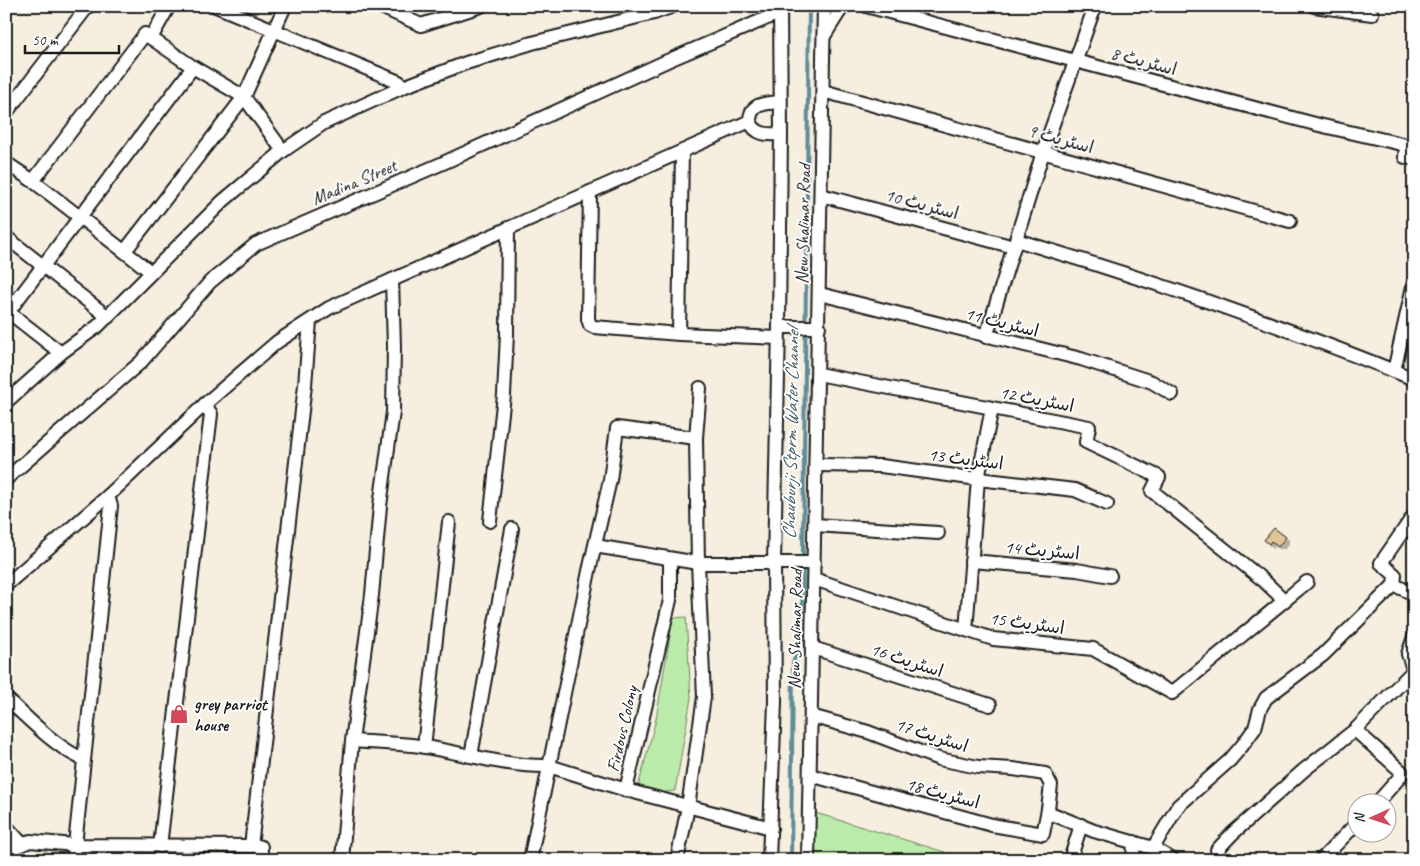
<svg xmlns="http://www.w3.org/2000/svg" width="1420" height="866" font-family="Caveat,'Playpen Sans Arabic',sans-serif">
<defs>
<filter id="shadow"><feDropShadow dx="4.5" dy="4.5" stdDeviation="0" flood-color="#0004"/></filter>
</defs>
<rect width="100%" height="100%" fill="#f6eedf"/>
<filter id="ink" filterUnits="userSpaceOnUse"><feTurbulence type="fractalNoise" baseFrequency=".02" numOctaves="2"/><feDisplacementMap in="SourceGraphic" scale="10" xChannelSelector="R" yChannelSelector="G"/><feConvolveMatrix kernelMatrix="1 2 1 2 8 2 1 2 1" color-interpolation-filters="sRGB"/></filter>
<g filter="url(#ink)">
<!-- green -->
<g fill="#bbebaa" stroke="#6c8463">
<polygon points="686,617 691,698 675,791 636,795 656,719 673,618"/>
<polygon points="809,811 945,852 942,860 808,860"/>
<polygon points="251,858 251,860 155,860"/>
</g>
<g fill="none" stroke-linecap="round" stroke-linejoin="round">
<!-- stream -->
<polyline stroke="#5f8c98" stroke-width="4" points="791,860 793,663 802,641 809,6"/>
</g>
<!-- building -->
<polygon fill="#e1c595" stroke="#1c1c1c" filter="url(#shadow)" points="1274,528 1286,537 1278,547 1271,541 1269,544 1264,540"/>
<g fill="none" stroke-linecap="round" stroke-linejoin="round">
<!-- minor casing -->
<g stroke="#1c1c1c" stroke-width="16">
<g id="minor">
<polyline points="216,6 399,82 403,87"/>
<polyline points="379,6 421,25 481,6"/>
<polyline points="866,6 1319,125 1406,145 1405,157 1414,159"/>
<polyline points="1314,6 1372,14"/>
<polyline points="824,36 843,6"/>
<polyline points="151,38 169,6"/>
<polyline points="823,91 1290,221"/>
<polyline points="6,113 88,6"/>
<path d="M750 121C750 103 766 103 780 102"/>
<polyline points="6,163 33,181 151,272"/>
<polyline points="33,181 145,34 193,67 244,97 283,151"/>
<polyline points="590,192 588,319 590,325 594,327 679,334 778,338"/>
<polyline points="821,195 1014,247"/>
<polyline points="6,237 108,317"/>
<path d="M1016 240C1151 280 1284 326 1414 379"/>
<polyline points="125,251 244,97 285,6"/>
<polyline points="820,294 1081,359 1152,382 1172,394"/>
<polyline points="6,310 61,353"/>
<polyline points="6,315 193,67"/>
<polyline points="779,327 819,327"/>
<polyline points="679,334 682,152"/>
<polyline points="986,337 1043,152 1095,6"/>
<polyline points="1394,371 1414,282"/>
<polyline points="818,374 1089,427 1086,442 1159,477 1152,491 1263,580 1284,600"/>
<polyline points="6,402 61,353 98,326 223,201 283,151 324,123 403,87 466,63 532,43 654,13 673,6"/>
<polyline points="817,465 881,466 978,479 1075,490 1107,504"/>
<polyline points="6,479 141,362 210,282 256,244 443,163 667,61 779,13"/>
<polyline points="490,521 504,395 507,334 508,228"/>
<polyline points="815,525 938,533"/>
<polyline points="595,546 698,563 814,563"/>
<polyline points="971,561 1077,570 1110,576"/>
<polyline points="814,579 993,639 1093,649 1172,693 1307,582"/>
<path d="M6 585 108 496 205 404 277 342 329 308 750 121C755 135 768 135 781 134"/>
<polyline points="1394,585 1414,594"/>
<polyline points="966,630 978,479 992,408"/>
<polyline points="813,648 990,705"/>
<path d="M6 698C25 716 60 751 84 759"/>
<polyline points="1355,730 1401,771 1400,777 1376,804"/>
<path d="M352 741C377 743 402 743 426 747 467 754 508 767 549 766L626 790 771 828"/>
<polyline points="424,747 449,522"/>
<polyline points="471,756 512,529"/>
<polyline points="810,775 992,825 1043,834 1048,809 1051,785 1045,774 1013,769 978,767 939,759 868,732 811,716"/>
<polyline points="626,790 670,600 670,559"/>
<polyline points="1048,809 1050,813 1094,831 1153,848 1173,860"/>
<polyline points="6,826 22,844"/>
<polyline points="160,846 211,414 205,404"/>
<polyline points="251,846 305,385 310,321"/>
<polyline points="1153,848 1178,806 1230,760 1242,746 1255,728 1260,709 1266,698 1323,655 1394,585 1395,575 1381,563 1414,515"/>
<polyline points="1217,850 1232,834 1304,770 1355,730 1412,672 1413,669 1408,654 1414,637"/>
<polyline points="6,851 30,841 75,845 258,846 261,847 261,860"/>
<polyline points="74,860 75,845 111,506 108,496"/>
<polyline points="342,860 352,741 372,595 380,506 393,412 394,346 392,280"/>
<polyline points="530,860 589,571 610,480 617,428 696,438"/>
<polyline points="677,860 688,807 704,697 698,563 696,438 700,388"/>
<polyline points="769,860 775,702 774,563 779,327 781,134 780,6"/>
<polyline points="808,860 824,6"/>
<polyline points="1070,860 1081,825"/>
<polyline points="1133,860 1134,842"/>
<polyline points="1321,860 1358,822"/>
</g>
</g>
<!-- minor -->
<use href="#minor" stroke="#fff" stroke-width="12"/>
</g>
</g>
<!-- icons -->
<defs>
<g id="shop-bare" transform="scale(1.5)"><path d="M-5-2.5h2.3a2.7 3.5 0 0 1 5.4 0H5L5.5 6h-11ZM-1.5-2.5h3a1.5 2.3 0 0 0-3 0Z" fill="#d1495b" stroke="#fff" stroke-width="2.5" paint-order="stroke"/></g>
</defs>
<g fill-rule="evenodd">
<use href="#shop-bare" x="179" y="714"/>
</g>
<g text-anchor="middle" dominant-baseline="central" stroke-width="4" stroke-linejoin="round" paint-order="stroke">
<!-- street labels -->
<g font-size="18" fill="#1c1c1c" stroke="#fff">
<text transform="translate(1144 61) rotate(15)">اسٹریٹ 8</text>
<text transform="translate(1061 139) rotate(15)">اسٹریٹ 9</text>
<text transform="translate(354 182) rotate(-23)">Madina Street</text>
<text transform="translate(922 204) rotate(15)">اسٹریٹ 10</text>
<text transform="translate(803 224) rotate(-89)">New Shalimar Road</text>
<text transform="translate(1002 322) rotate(14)">اسٹریٹ 11</text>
<text transform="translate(1037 399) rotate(11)">اسٹریٹ 12</text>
<text transform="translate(966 459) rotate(7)">اسٹریٹ 13</text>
<text transform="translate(1042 550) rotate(5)">اسٹریٹ 14</text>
<text transform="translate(1027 623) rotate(8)">اسٹریٹ 15</text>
<text transform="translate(795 629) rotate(-89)">New Shalimar Road</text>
<text transform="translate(907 660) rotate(18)">اسٹریٹ 16</text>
<text transform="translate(622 729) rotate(-77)">Firdous Colony</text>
<text transform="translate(932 735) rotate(18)">اسٹریٹ 17</text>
<text transform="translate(943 793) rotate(15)">اسٹریٹ 18</text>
</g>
<!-- poi labels -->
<g font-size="18" font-weight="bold" fill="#1c1c1c" stroke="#fff" text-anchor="start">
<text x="194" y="704">grey parriot<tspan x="194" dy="21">house</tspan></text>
</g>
<!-- water labels -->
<g font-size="19" font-style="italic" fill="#435d64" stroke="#fff">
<text transform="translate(791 434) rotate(-89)">Chauburji Stprm Water Channel</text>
</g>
</g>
<!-- margin -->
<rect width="1420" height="866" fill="none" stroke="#fff" stroke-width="25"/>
<rect x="12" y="12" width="1395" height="841" fill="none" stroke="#1c1c1c" stroke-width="2" filter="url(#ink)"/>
<!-- north arrow -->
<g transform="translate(1372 818) rotate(267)"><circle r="24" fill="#ffffff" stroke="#a4a4a4"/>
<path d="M0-4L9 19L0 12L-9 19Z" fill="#d1495b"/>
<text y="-8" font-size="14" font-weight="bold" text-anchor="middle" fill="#1c1c1c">N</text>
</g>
<!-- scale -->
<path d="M25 45v8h94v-8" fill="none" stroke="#1c1c1c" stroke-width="2.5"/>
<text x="32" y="45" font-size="15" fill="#1c1c1c" stroke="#ffffff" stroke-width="4" paint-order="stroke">50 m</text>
</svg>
